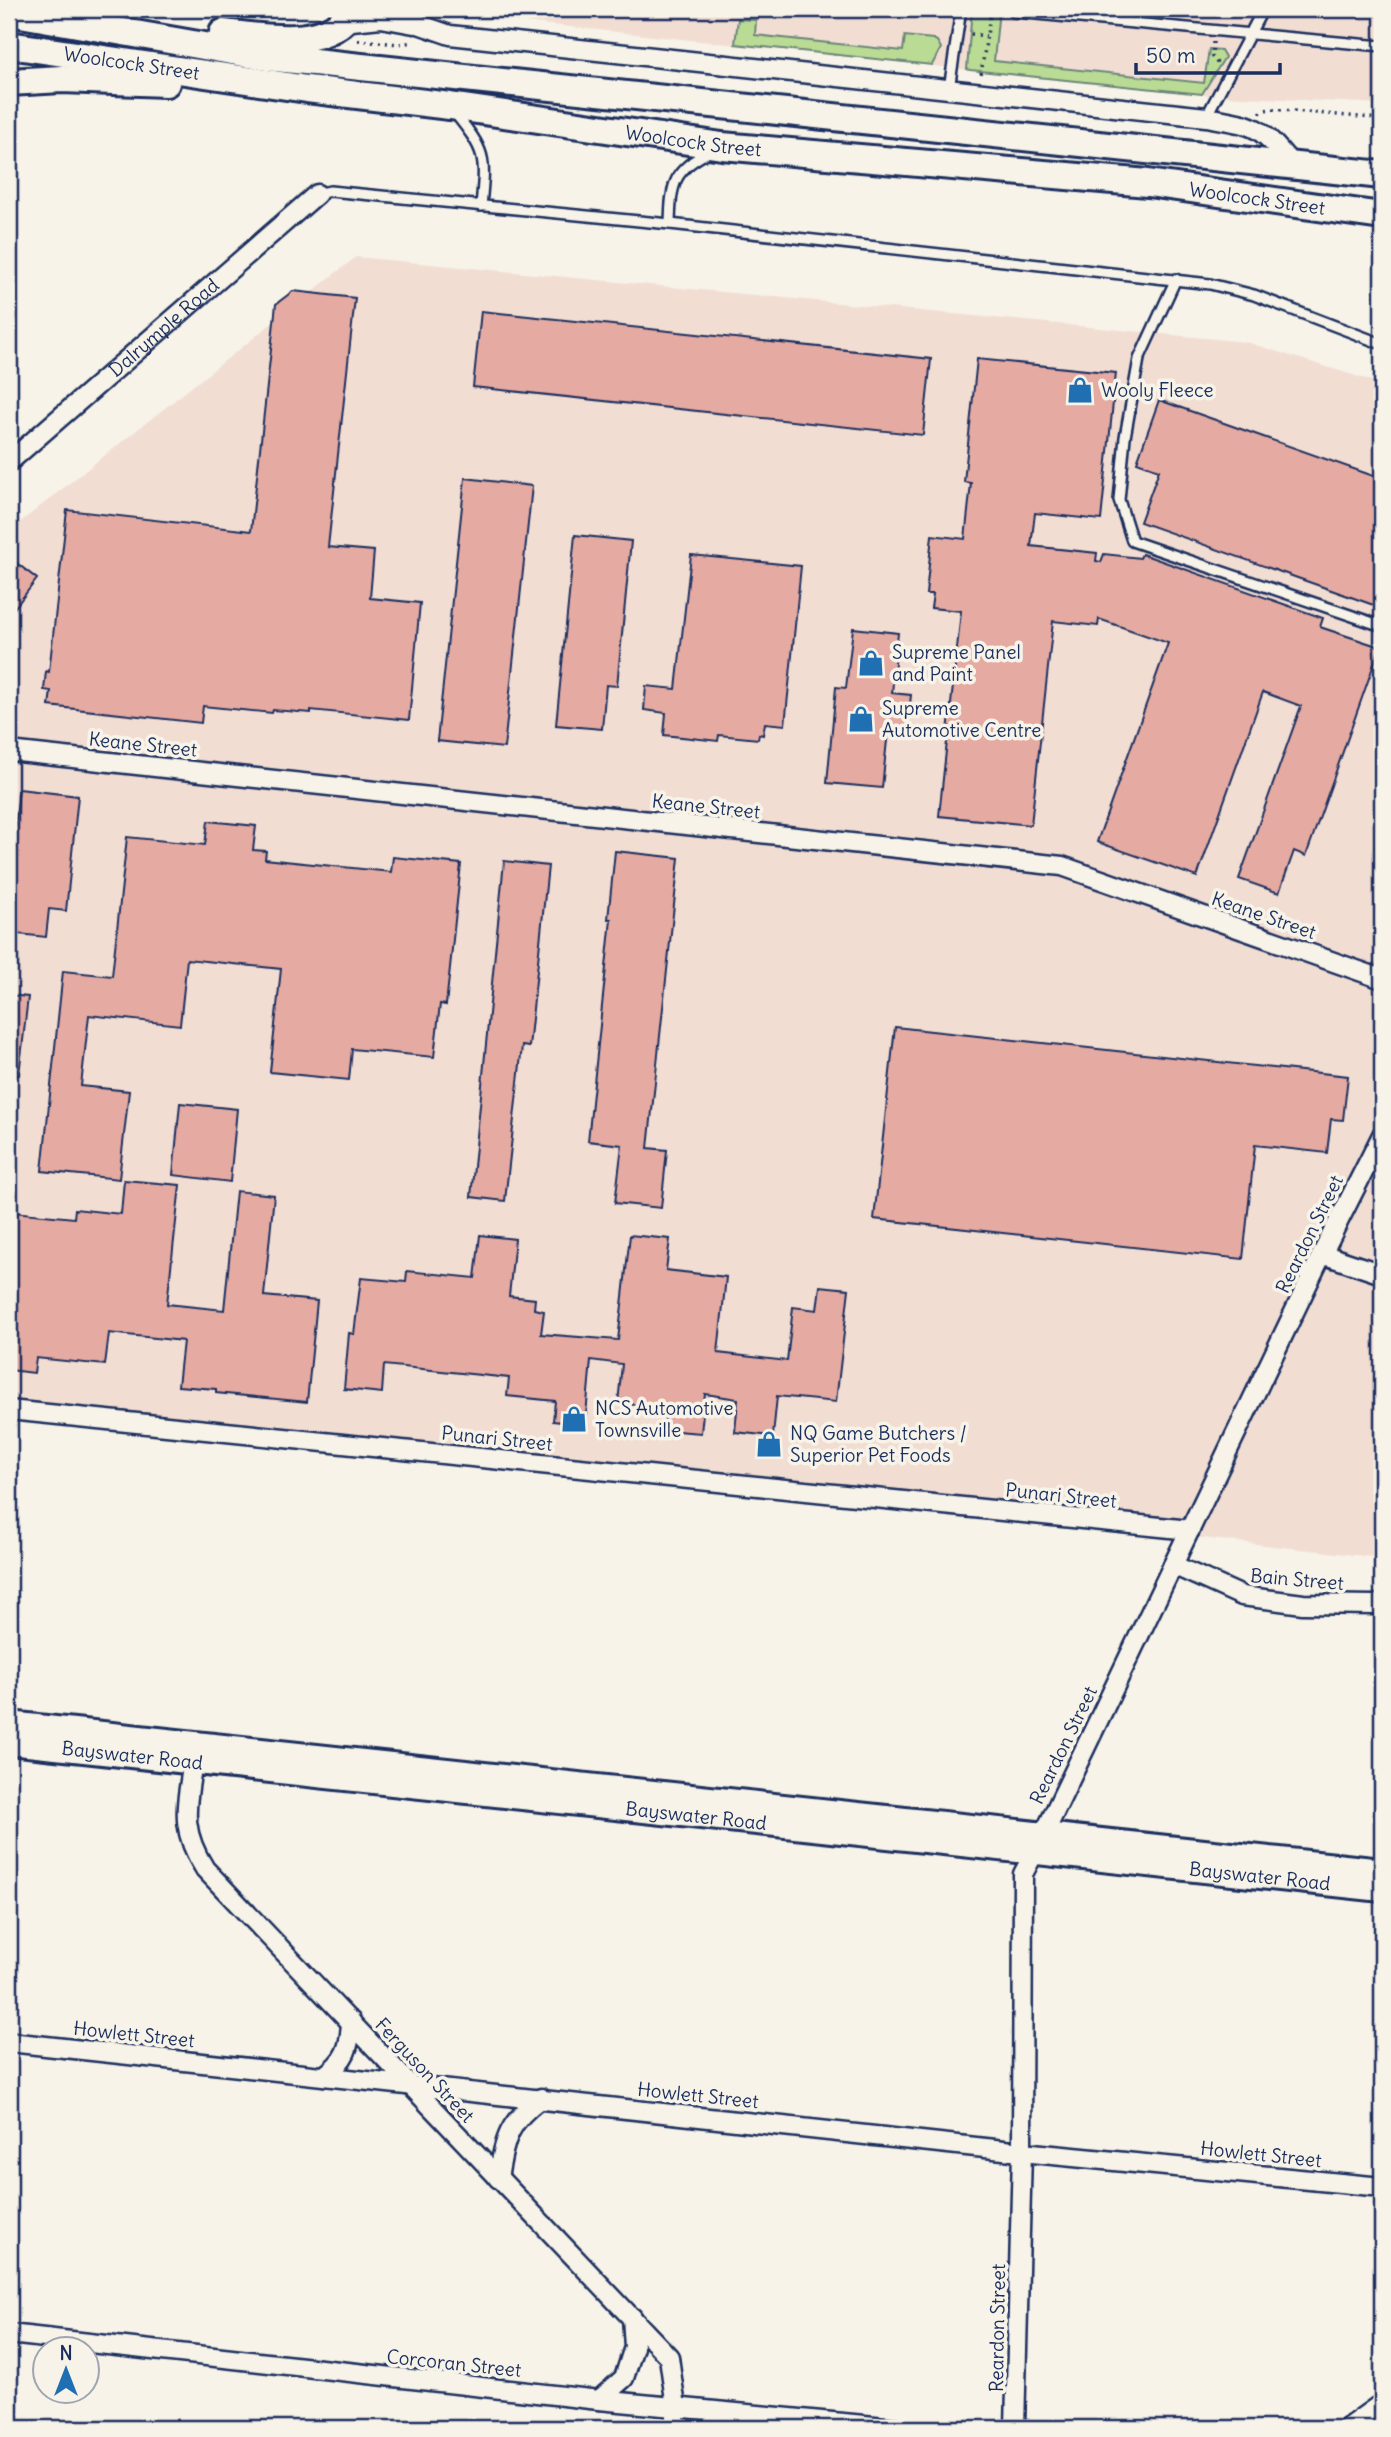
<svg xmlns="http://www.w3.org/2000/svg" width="1391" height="2437" font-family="Delius,sans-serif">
<rect width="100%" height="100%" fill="#f7f3e8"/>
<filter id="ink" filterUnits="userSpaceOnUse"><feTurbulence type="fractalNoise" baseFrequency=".0143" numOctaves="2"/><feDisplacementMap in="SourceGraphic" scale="14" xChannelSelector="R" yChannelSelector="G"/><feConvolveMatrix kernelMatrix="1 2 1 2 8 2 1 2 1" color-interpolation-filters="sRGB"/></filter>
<g filter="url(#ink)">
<!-- built -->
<g fill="#f2ddd3">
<polygon points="439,9 1382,9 1382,104 1203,95 450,14"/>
<polygon points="356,257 1246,342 1382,384 1382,1558 9,1405 9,531"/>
</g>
<!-- green -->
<g fill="#badb94" stroke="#6a8579" stroke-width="2">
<polygon points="972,9 999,9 994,61 1204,83 1209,49 1221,50 1225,57 1202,94 970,70 967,69"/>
<polygon points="738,19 756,20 755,35 903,51 905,36 933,39 937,41 941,48 932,65 735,44"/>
</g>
<!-- building -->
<g fill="#e5aba3" stroke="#1b2f5e" stroke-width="2">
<polygon points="293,291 355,298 328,547 374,551 370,598 420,603 409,720 311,710 311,713 273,710 272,713 203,706 201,723 49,706 51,691 44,690 46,671 49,672 67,510 251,531 276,304"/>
<polygon points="481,311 931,359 923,435 473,387"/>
<polygon points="977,359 1116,373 1101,520 1035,513 1031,546 1097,553 1096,561 1101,562 1104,554 1140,558 1142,554 1323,618 1320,627 1380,647 1306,856 1294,851 1279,893 1239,879 1301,706 1263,692 1197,877 1097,842 1168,643 1099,619 1098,626 1053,621 1031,825 939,816 961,611 931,608 933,594 926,594 932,535 965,539 971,483 964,482"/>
<polygon points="1159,400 1382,479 1382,608 1140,522 1159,470 1137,462"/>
<polygon points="465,478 532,486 504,748 437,741"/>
<polygon points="575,535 631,541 617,686 606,685 602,729 556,725"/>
<polygon points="691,555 801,566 785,725 765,723 763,735 759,734 758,739 719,735 718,741 664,735 666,713 644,710 646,686 676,689"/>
<polygon points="9,557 37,579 9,615"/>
<polygon points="853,628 898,633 892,693 911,695 907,733 888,731 882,788 827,783 836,687 846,688"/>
<polygon points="19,789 78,796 66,911 49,909 46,937 9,933 9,886"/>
<polygon points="208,821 256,826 253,850 266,851 265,859 391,872 393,857 461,864 446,1005 440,1004 434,1057 352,1049 349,1080 270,1072 281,969 187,959 180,1025 89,1015 81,1086 129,1091 119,1179 42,1171 63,971 112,976 127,837 205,845"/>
<polygon points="615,851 679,858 648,1148 667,1150 661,1208 615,1203 622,1145 588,1141 611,919 608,919"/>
<polygon points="504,861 548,866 529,1047 522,1046 505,1201 471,1197"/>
<polygon points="9,995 28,997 19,1075 9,1075"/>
<polygon points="895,1027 1348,1076 1343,1120 1331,1119 1327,1153 1255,1145 1243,1259 874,1219"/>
<polygon points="180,1103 237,1109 230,1182 173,1175"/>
<polygon points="124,1180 180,1185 167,1304 224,1310 236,1191 274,1195 264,1296 317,1301 307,1402 216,1393 216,1389 178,1386 183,1341 109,1333 105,1365 36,1358 34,1373 9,1370 9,1249 13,1212 74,1218 75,1209 121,1214"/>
<polygon points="480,1235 515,1239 509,1296 535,1299 534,1309 544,1311 541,1334 618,1340 630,1235 670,1239 666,1270 726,1277 718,1353 787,1361 793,1307 817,1310 820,1286 849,1289 836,1402 777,1396 773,1436 735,1432 738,1399 705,1394 701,1433 664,1430 666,1408 618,1403 622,1364 591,1360 586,1415 582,1414 581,1424 553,1421 555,1401 507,1396 509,1378 384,1365 382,1393 344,1389 349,1333 354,1334 361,1278 406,1282 407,1271 475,1278"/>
</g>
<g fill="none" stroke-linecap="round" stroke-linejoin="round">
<!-- lane casing -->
<g stroke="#1b2f5e" stroke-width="14">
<g id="lane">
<polyline points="1014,9 1014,12 1382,46"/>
<polyline points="949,89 961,9"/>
<path d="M454 112C486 152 486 155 481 206"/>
<polyline points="1206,117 1263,9"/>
<polyline points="317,194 330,191 670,224 1210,284 1254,295 1382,344"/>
<path d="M670 224C671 184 673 169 711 151"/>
<polyline points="1176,279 1139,359 1125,437 1119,500 1132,541 1382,626"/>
</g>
</g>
<!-- street casing -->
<g stroke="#1b2f5e" stroke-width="23">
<g id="street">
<path d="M397 9 421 25 450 35 1206 117C1258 126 1258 124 1293 166"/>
<polyline points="342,22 381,18 414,24"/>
<path id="s1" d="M9 462 317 194"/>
<polyline points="9,751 1062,866 1382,979"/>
<polyline points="1322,1254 1382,1274"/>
<polyline points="9,1410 1190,1530"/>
<polyline points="1173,1565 1242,1596 1303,1604 1374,1605 1382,1603"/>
<path d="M194 1751C189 1800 176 1824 205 1869L669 2357 676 2407 674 2428"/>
<polyline points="9,2042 1022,2152 1382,2187"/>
<path d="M324 2076C346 2060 350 2048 351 2021"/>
<path d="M498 2178C505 2139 507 2123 541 2098"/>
<polyline points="9,2334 599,2400 896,2428"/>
<polyline points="599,2400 624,2378 634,2347 632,2317"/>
<polyline points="1015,2428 1022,2152 1023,1874 1044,1834 1322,1254 1382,1135"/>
<polyline points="1347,2428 1382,2403"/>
</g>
</g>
<!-- secondary casing -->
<g stroke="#1b2f5e" stroke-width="30">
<g id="secondary">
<polyline points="9,1724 1382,1871"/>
<path id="s2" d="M9 1742 1382 1889"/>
</g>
</g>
<!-- primary casing -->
<g stroke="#1b2f5e" stroke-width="32">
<g id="primary">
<polyline points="9,12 267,57 1382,175"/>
<path d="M223 33C263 37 328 51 353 9"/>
<path id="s3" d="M9 45 307 89 450 106 722 146 1148 183 1382 216"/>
<polyline points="9,82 62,79 166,83"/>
</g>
</g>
<!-- path -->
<g stroke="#1b2f5e" stroke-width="3.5" stroke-dasharray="2 5" stroke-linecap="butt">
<polyline points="971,34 986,36"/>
<polyline points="358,40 399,44 413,42"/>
<polyline points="1213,42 1212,57 1218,64"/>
<polyline points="981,74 991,9"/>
<polyline points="1260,113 1264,110 1271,109 1382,119"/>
</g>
<!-- lane -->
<use href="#lane" stroke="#f7f3e8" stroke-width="9"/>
<!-- street -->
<use href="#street" stroke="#f7f3e8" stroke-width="18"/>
<!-- secondary -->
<use href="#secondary" stroke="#f7f3e8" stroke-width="24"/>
<!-- primary -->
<use href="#primary" stroke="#f7f3e8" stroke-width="26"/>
</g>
</g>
<!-- icons -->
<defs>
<g id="shop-bare" transform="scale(2.1)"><path d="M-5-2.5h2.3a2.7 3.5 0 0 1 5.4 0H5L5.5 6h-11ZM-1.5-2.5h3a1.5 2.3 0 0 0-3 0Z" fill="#1f6fb2" stroke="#f7f3e8" stroke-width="2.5" paint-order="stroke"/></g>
</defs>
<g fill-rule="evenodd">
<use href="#shop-bare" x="1080" y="390"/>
<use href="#shop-bare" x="871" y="663"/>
<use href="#shop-bare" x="861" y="719"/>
<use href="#shop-bare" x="574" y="1419"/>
<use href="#shop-bare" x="769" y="1444"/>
</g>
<g text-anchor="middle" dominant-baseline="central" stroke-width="7" stroke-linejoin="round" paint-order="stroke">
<!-- street labels -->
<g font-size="19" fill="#1b2f5e" stroke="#f7f3e8">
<text stroke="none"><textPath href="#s3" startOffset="124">Woolcock Street</textPath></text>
<text stroke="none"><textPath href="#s3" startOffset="691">Woolcock Street</textPath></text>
<text stroke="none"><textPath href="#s3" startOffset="1258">Woolcock Street</textPath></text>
<text stroke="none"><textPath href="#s1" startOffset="205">Dalrymple Road</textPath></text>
<text transform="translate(143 744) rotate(6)">Keane Street</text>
<text transform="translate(706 806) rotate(6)">Keane Street</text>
<text transform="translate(1264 915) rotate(19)">Keane Street</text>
<text transform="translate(1309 1234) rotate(-64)">Reardon Street</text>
<text transform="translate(497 1438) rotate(6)">Punari Street</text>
<text transform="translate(1061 1495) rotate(6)">Punari Street</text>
<text transform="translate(1297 1579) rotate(5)">Bain Street</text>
<text transform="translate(1063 1745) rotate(-64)">Reardon Street</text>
<text stroke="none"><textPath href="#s2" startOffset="124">Bayswater Road</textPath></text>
<text stroke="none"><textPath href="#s2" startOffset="691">Bayswater Road</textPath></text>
<text stroke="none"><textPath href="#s2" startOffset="1258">Bayswater Road</textPath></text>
<text transform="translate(134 2034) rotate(6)">Howlett Street</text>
<text transform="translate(425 2070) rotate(47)">Ferguson Street</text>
<text transform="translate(698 2095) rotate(6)">Howlett Street</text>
<text transform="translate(1261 2154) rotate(6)">Howlett Street</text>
<text transform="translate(997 2328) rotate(-89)">Reardon Street</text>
<text transform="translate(454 2363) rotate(6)">Corcoran Street</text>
</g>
<!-- poi labels -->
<g font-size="19" fill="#1b2f5e" stroke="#f7f3e8" text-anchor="start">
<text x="1101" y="390">Wooly Fleece</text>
<text x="892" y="652">Supreme Panel<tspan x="892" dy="22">and Paint</tspan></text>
<text x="882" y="708">Supreme<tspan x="882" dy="22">Automotive Centre</tspan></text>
<text x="595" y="1408">NCS Automotive<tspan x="595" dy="22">Townsville</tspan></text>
<text x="790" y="1433">NQ Game Butchers /<tspan x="790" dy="22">Superior Pet Foods</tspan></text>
</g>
</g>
<!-- margin -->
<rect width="1391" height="2437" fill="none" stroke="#f7f3e8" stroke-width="35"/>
<rect x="18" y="18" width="1356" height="2402" fill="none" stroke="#1b2f5e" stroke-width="2.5" filter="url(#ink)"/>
<!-- north arrow -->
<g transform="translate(66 2370)"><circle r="33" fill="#f7f3e8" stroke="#9fa5b1" stroke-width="2"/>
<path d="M0-5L12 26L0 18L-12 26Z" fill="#1f6fb2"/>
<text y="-10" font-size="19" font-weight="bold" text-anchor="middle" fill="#1b2f5e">N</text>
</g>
<!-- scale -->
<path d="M1136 63v10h144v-10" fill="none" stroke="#1b2f5e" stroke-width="3.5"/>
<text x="1146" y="63" font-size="21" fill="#1b2f5e" stroke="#f7f3e8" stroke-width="5" paint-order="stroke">50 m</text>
</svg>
